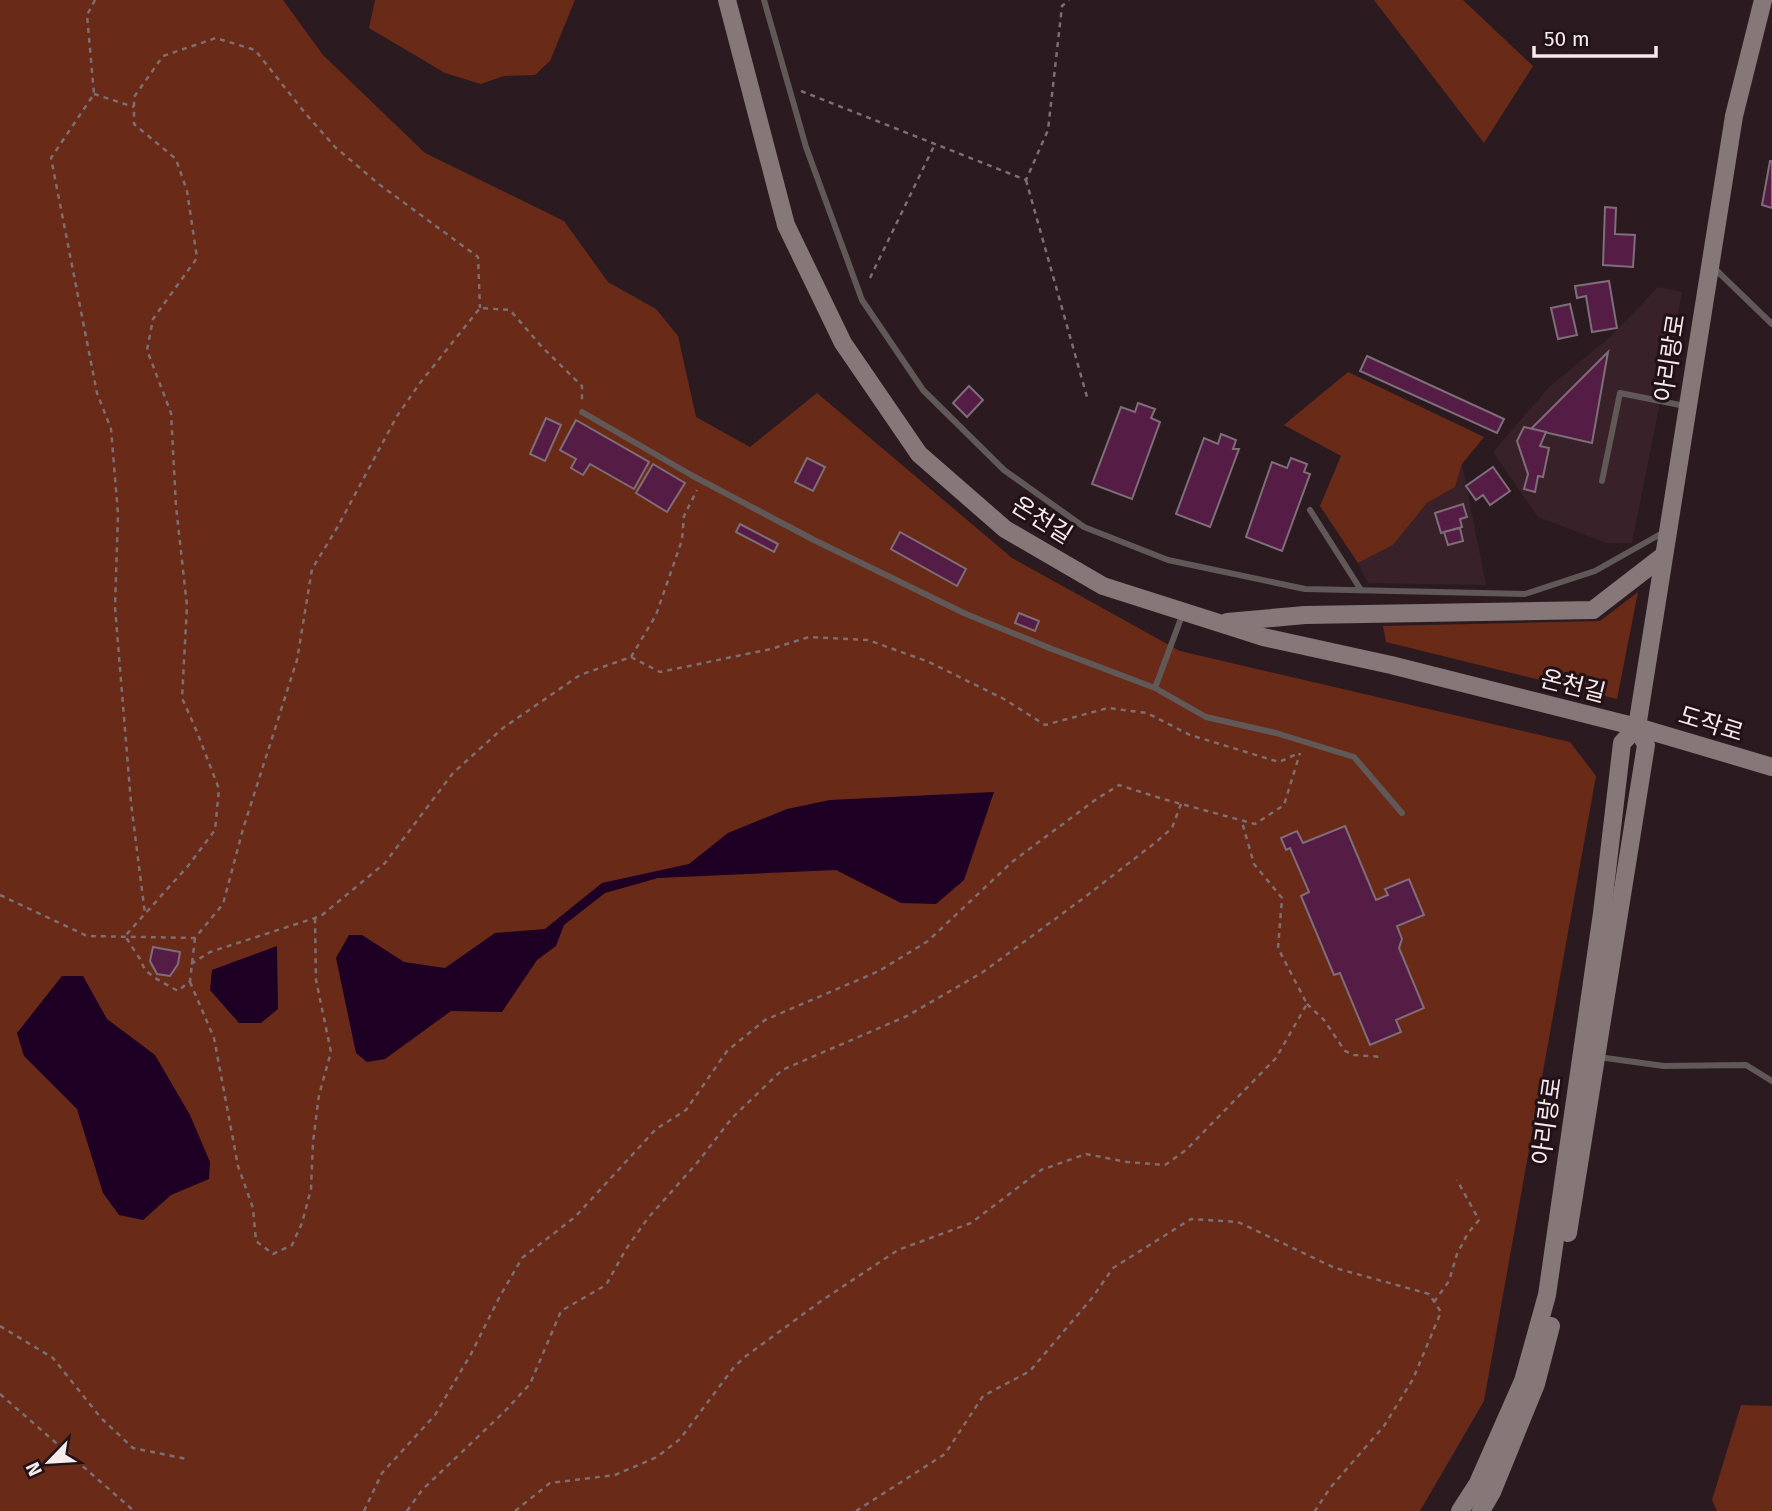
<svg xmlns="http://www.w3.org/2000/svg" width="1772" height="1511" font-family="'Fira Sans','Noto Sans KR',sans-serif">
<rect width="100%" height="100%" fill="#2b1b20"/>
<!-- built -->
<g fill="#382129">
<polygon points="1658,287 1682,292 1632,543 1607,543 1538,517 1493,452 1550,386 1608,339"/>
<polygon points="1462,464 1486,585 1368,583 1358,563 1393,545 1427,503 1455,487"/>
</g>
<!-- green -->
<g fill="#692a17">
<polygon points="0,0 283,0 323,55 425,153 564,221 608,282 656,309 678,336 696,417 750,447 817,393 1012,558 1180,651 1570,742 1596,776 1484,1401 1420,1511 0,1511"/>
<polygon points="375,0 575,0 550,61 535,75 504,76 481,84 445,73 369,28"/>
<polygon points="1374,0 1463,0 1533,66 1484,143"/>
<polygon points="1348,372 1484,437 1462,464 1455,487 1427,503 1393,545 1358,563 1320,506 1341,456 1284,425"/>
<polygon points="1638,592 1617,699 1386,642 1383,626 1600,621"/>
<polygon points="1741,1405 1772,1406 1772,1511 1717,1511 1712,1500"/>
</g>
<!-- water -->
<g fill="#1d0024">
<polygon points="994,792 964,880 936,904 901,903 836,870 658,878 605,893 564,925 556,946 537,960 502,1012 451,1011 385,1059 367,1062 356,1053 336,958 349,935 362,935 404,962 445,968 495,933 545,929 602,883 689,864 728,833 787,809 830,800"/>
<polygon points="277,946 278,1009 261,1023 239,1023 210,990 212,970"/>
<polygon points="62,976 83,976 107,1019 155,1055 190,1115 210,1162 209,1179 171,1195 143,1220 119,1215 103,1193 77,1109 24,1056 17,1033"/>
</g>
<!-- building -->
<g fill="#551c46" stroke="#7e6e78" stroke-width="2">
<polygon points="1770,161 1772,161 1772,208 1762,205"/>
<polygon points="1605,207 1616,208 1615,234 1635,235 1633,267 1603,265"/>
<polygon points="1609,281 1617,328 1592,332 1586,296 1577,298 1575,286"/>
<polygon points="1570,304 1577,335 1558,339 1551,308"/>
<polygon points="1608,352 1592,443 1531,429"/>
<polygon points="1367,356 1504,419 1497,433 1360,371"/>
<polygon points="969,386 983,400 967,417 953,403"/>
<polygon points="1138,403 1155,409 1151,418 1160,422 1132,499 1092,484 1121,407 1135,412"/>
<polygon points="546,418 561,425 545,461 530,454"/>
<polygon points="576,420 649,462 634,489 590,464 583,475 571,468 576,459 560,450"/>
<polygon points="1524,427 1546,432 1540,446 1549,448 1543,477 1538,476 1535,492 1524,489 1528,474 1517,441"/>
<polygon points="1221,434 1236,440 1233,449 1239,449 1210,527 1176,514 1204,438 1218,444"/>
<polygon points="807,458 825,467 813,491 795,482"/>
<polygon points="1291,458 1307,464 1304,472 1310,474 1282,551 1246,537 1272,462 1287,468"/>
<polygon points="653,464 685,483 667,512 636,493"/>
<polygon points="1493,467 1510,491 1490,505 1483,495 1476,500 1466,486"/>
<polygon points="1463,504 1467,517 1460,519 1462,527 1441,533 1435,513"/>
<polygon points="740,524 778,544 774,552 736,532"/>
<polygon points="1460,528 1463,541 1448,545 1444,532"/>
<polygon points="900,532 966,569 957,586 891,549"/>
<polygon points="1019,613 1039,621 1035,631 1015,623"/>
<polygon points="1345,826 1376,900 1388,895 1385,889 1409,879 1424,915 1397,926 1402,939 1399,948 1424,1008 1396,1020 1401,1032 1370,1045 1340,973 1334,975 1301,896 1309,892 1290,848 1286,850 1281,838 1297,831 1303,843"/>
<polygon points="153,947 180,952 178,964 170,976 157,974 150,961"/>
</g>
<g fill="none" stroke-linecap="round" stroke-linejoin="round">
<!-- path -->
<g stroke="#7d6e72" stroke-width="2.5" stroke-dasharray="5 5" stroke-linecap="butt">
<polyline points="95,0 87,15 94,94 51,158 97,393 111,429 118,514 115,607 131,803 145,914"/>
<polyline points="801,91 1026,180 1048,130 1062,6 1069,0"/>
<polyline points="94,94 134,107"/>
<polyline points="1026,180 1087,397"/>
<polyline points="870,278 935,144"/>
<polyline points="631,657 660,672 771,649 809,637 868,640 929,662 1004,699 1045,725 1108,708 1147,713 1190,735 1279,762 1299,753"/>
<polyline points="0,895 87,936 195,938 223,904 243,829 297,660 312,569 337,528 397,416 420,383 480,308 510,310 542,347 582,386 582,401"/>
<polyline points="195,938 190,981 178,991 155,978 145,970 140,959 125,936 188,866 215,830 219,789 197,732 182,698 187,606 176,506 171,413 147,350 153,319 197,258 187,191 176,159 134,124 134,97 163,56 216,38 255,50 305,113 335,147 380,185 478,257 480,308"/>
<polyline points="191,964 210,952 321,916 385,863 453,773 503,728 580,675 631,657 656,615 682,540 684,516 697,490"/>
<polyline points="190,982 214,1038 238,1166 253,1208 256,1241 273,1254 292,1245 302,1223 311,1189 313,1142 319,1095 331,1052 316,980 315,918"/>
<polyline points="1307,1004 1324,1020 1345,1051 1354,1055 1383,1057"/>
<polyline points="1434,1302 1449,1281 1457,1254 1468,1233 1479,1220 1457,1180"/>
<polyline points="0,1326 53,1358 101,1418 133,1448 187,1459"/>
<polyline points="0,1394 134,1511"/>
<polyline points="364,1511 382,1473 435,1415 471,1354 499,1298 522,1258 575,1217 656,1129 686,1110 727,1051 765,1020 879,971 928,941 1012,862 1095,800 1119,785 1163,799 1255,824 1284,805 1300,753"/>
<polyline points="407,1511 422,1490 505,1411 530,1384 561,1311 606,1285 626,1249 648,1218 697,1163 732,1118 782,1070 907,1016 983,972 1085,897 1156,842 1172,828 1181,804"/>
<polyline points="515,1511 550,1483 615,1475 657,1457 680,1439 734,1367 746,1356 824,1299 898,1250 971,1223 1041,1170 1086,1154 1127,1162 1165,1165 1186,1150 1276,1058 1307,1004 1278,948 1282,898 1254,864 1242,822"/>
<polyline points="856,1511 945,1454 983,1396 1030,1371 1092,1298 1113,1268 1191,1219 1238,1222 1335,1268 1429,1294 1441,1312 1413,1379 1384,1426 1330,1488 1315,1511"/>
</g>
<!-- lane -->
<g stroke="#615858" stroke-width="6">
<polyline points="764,0 806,147 862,300 923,390 1004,470 1084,527 1168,560 1305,589 1525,594 1595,571 1666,531"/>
<polyline points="1713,267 1772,324"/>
<polyline points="582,412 693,476 814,540 966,614 1052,649 1155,688"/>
<polyline points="1602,481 1620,393 1685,406"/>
<polyline points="1310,510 1361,590"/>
<polyline points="1183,613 1155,688 1206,717 1276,733 1354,757 1402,813"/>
<polyline points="1598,1057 1664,1066 1746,1065 1772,1081"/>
</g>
<!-- secondary -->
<g stroke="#867878" stroke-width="18">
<polyline points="727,0 786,225 843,343 919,454 1005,529 1103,586 1263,637 1391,665 1637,727 1772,767"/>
<polyline points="1227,622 1305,615 1593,610 1663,556"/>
<polyline points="1568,1233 1646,745 1637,727"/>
<polyline points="1460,1511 1478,1483 1523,1381 1547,1295 1602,913 1622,743 1637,727 1734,116 1763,0"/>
<polyline points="1481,1511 1492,1492 1536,1384 1551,1326"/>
</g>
</g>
<g text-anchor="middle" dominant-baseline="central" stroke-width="6" stroke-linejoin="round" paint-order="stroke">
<!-- street labels -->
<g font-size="24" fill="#f6eaed" stroke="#211217">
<text transform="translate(1670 358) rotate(-81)">아리랑로</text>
<text transform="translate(1042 520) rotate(32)">온천길</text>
<text transform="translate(1573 686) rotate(14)">온천길</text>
<text transform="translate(1711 724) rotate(17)">도작로</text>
<text transform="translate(1547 1121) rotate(-82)">아리랑로</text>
</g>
</g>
<!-- north arrow -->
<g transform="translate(49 1462) rotate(245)" stroke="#211217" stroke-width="5" paint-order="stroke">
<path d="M0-5L12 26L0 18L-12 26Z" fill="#f6eaed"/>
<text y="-10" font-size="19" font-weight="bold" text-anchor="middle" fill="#f6eaed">N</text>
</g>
<!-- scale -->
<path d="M1534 46v10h122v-10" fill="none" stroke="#f6eaed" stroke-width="3.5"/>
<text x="1544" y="46" font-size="21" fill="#f6eaed" stroke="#211217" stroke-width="5" paint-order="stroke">50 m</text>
</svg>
